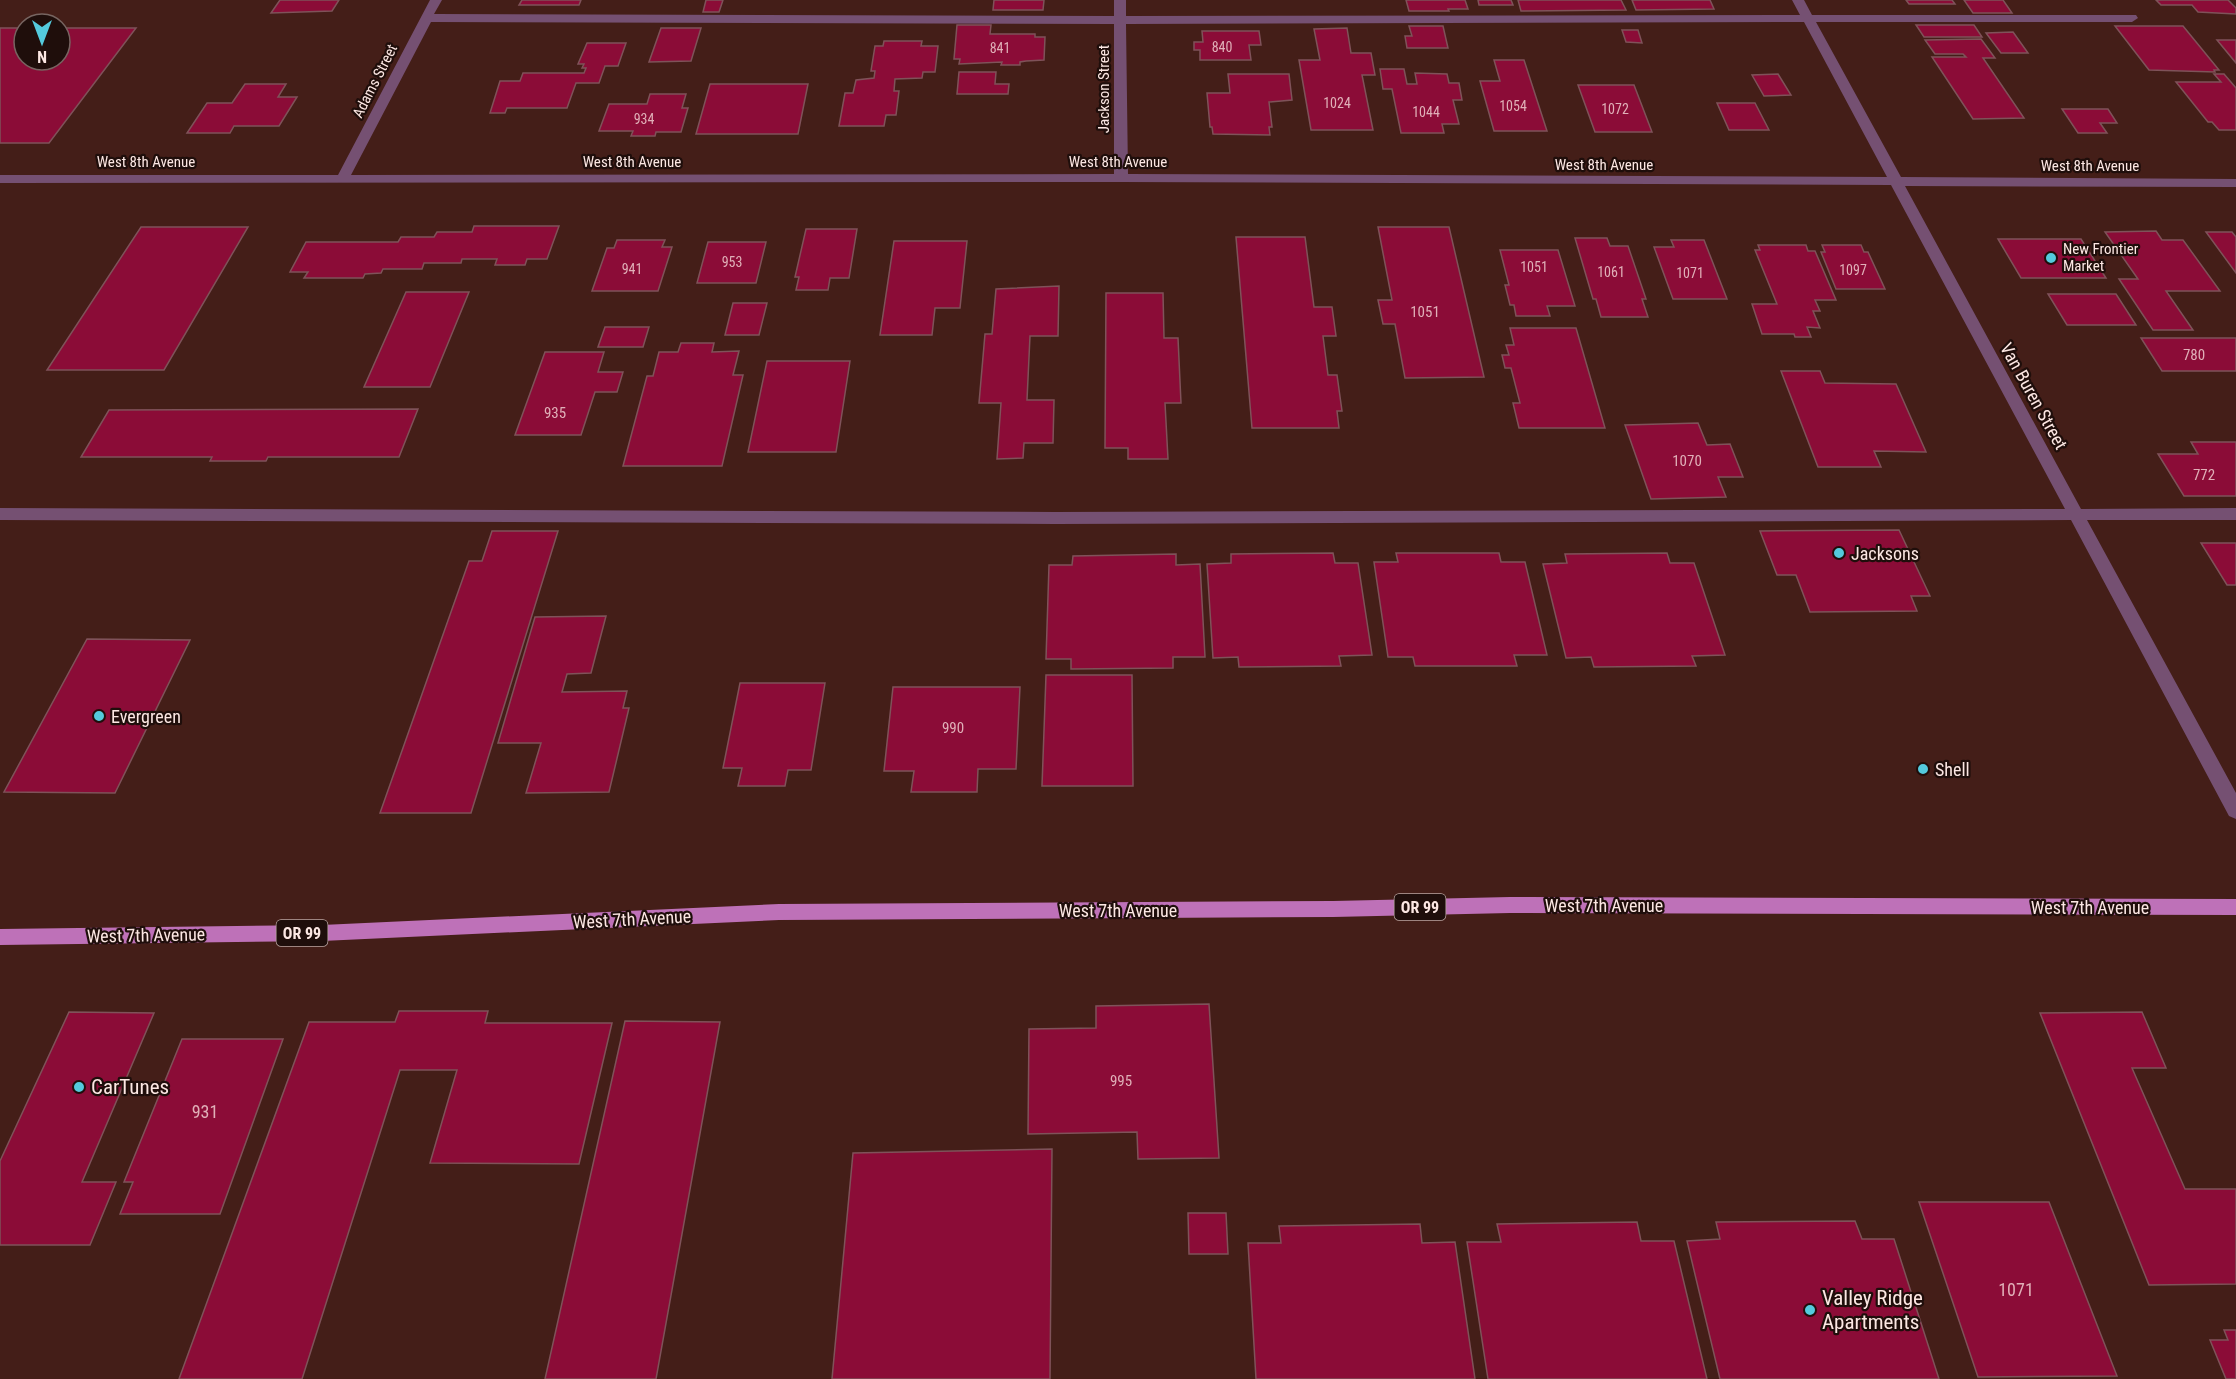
<svg xmlns="http://www.w3.org/2000/svg" width="2236" height="1379" font-family="'Roboto Condensed',sans-serif">
<rect width="100%" height="100%" fill="#441e18"/>
<!-- building -->
<g fill="#8b0c37" stroke="#7f5259" stroke-width="1.5">
<polygon points="280,0 339,0 332,11 271,13"/>
<polygon points="522,0 581,0 579,5 519,5"/>
<polygon points="706,0 723,0 719,12 703,12"/>
<polygon points="994,0 1044,0 1043,10 993,10"/>
<polygon points="1406,0 1465,0 1468,9 1448,9 1449,11 1409,11"/>
<polygon points="1478,0 1511,0 1513,5 1479,5"/>
<polygon points="1518,0 1621,0 1626,10 1521,11"/>
<polygon points="1632,0 1710,0 1714,9 1636,10"/>
<polygon points="1906,0 1952,0 1955,4 1909,4"/>
<polygon points="1964,0 2003,0 2012,13 1973,13"/>
<polygon points="2156,0 2228,0 2236,8 2236,14 2198,12 2192,5 2161,5"/>
<polygon points="957,25 991,25 990,34 1035,34 1035,37 1045,37 1044,60 1026,61 1020,62 1020,65 1001,65 1002,62 959,64 960,59 954,59"/>
<polygon points="1916,25 1974,25 1982,37 1924,37"/>
<polygon points="1409,26 1443,26 1448,48 1407,48 1405,36 1412,36"/>
<polygon points="2115,26 2183,26 2219,70 2214,70 2215,72 2149,70"/>
<polygon points="0,28 24,28 24,60 60,60 60,28 136,28 49,143 0,143"/>
<polygon points="661,28 701,28 691,61 649,62"/>
<polygon points="1347,28 1351,53 1371,53 1375,75 1362,75 1373,130 1311,130 1299,60 1320,60 1314,29"/>
<polygon points="1622,30 1638,30 1642,43 1626,42"/>
<polygon points="1202,31 1259,31 1261,45 1249,45 1251,60 1200,60 1200,50 1194,50 1194,42 1203,42"/>
<polygon points="2013,32 2028,53 2001,53 1986,33"/>
<polygon points="1981,39 1995,58 1983,58 2024,118 1973,119 1932,57 1966,57 1963,54 1935,54 1925,40"/>
<polygon points="2217,40 2236,40 2236,63"/>
<polygon points="884,41 922,41 921,46 938,46 935,72 923,72 922,78 895,79 894,91 899,91 896,115 886,115 884,126 839,126 845,93 853,93 856,80 874,78 875,71 871,71 875,46 883,46"/>
<polygon points="587,43 626,43 618,66 605,66 599,83 576,83 567,108 507,108 505,113 490,113 500,81 520,81 523,73 584,73 586,68 582,68 584,64 578,64"/>
<polygon points="1494,60 1524,60 1547,131 1494,131 1480,81 1500,81"/>
<polygon points="1380,69 1404,69 1407,84 1417,84 1415,73 1447,74 1449,83 1459,83 1462,100 1453,100 1459,124 1442,124 1444,133 1401,133 1392,89 1383,89"/>
<polygon points="959,72 996,72 995,84 1009,84 1008,94 957,94"/>
<polygon points="1228,74 1289,74 1292,100 1269,102 1272,127 1269,127 1270,135 1213,134 1212,127 1210,127 1207,93 1230,93"/>
<polygon points="1778,74 1791,95 1764,96 1752,75"/>
<polygon points="2214,74 2224,74 2236,88 2236,130 2219,130 2212,122 2208,122 2176,82 2221,82"/>
<polygon points="245,84 286,84 278,97 297,97 279,126 234,126 230,133 187,133 207,103 232,103"/>
<polygon points="710,84 808,84 798,134 696,134"/>
<polygon points="1578,85 1634,85 1652,132 1595,132"/>
<polygon points="650,94 686,94 682,108 688,108 681,132 656,132 655,136 631,136 633,131 599,131 609,104 647,104"/>
<polygon points="1717,103 1755,103 1769,130 1729,130"/>
<polygon points="2062,109 2108,109 2117,123 2100,123 2107,133 2078,133"/>
<polygon points="474,226 559,226 547,259 527,259 525,265 495,265 497,259 462,259 461,263 424,263 422,269 383,269 381,273 365,274 363,278 304,278 308,272 290,272 306,242 398,242 401,237 434,237 437,232 472,232"/>
<polygon points="141,227 248,227 164,370 47,370"/>
<polygon points="1378,227 1449,227 1484,377 1405,378 1395,324 1383,324 1378,300 1392,300"/>
<polygon points="806,229 857,229 849,278 830,278 828,290 796,290 799,277 795,277"/>
<polygon points="2156,231 2162,240 2183,240 2220,291 2166,291 2193,330 2153,330 2119,279 2138,279 2105,232"/>
<polygon points="2206,232 2232,232 2236,237 2236,273"/>
<polygon points="1236,237 1305,237 1314,307 1332,307 1336,336 1323,336 1328,375 1337,375 1342,411 1337,411 1339,428 1252,428"/>
<polygon points="1575,238 1607,238 1610,246 1628,246 1646,299 1642,299 1648,317 1601,317 1596,299 1593,299"/>
<polygon points="1998,239 2081,239 2106,278 2021,278"/>
<polygon points="617,240 665,240 662,247 672,247 658,291 592,291 607,248 614,248"/>
<polygon points="1671,240 1704,240 1727,299 1673,299 1654,247 1674,247"/>
<polygon points="894,241 967,241 960,308 935,308 932,335 880,335"/>
<polygon points="708,242 766,242 756,283 697,283"/>
<polygon points="1758,245 1806,245 1808,251 1815,251 1836,300 1815,300 1820,311 1813,311 1820,328 1807,327 1811,337 1795,337 1794,334 1762,334 1752,304 1777,304 1755,250 1760,250"/>
<polygon points="1822,245 1861,245 1864,252 1868,252 1885,289 1836,289 1821,252 1825,252"/>
<polygon points="1500,250 1558,250 1575,306 1547,306 1550,316 1516,316 1514,305 1510,305 1505,285 1509,285"/>
<polygon points="1059,286 1058,336 1030,336 1027,400 1054,400 1053,443 1024,443 1023,458 997,459 1001,403 979,403 985,334 992,334 996,289"/>
<polygon points="406,292 469,292 430,387 364,387"/>
<polygon points="1106,293 1163,293 1164,338 1178,338 1181,403 1165,403 1168,459 1128,459 1128,448 1105,448"/>
<polygon points="2048,294 2116,294 2136,325 2067,325"/>
<polygon points="733,303 767,303 759,335 725,335"/>
<polygon points="605,327 649,327 643,347 598,347"/>
<polygon points="1510,328 1576,328 1605,428 1519,428 1513,403 1520,403 1511,368 1505,368 1502,355 1509,355 1506,345 1514,345"/>
<polygon points="2141,338 2236,338 2236,371 2162,371"/>
<polygon points="681,343 714,343 712,352 739,351 733,375 743,375 722,466 623,466 647,376 653,376 659,352 678,352"/>
<polygon points="545,352 604,352 598,372 623,372 617,392 595,392 581,435 515,435"/>
<polygon points="767,361 850,361 836,452 748,452"/>
<polygon points="1781,371 1820,371 1825,383 1896,384 1926,452 1874,451 1881,467 1818,467"/>
<polygon points="418,409 399,457 268,457 266,461 210,461 212,457 81,457 109,410"/>
<polygon points="1698,423 1707,445 1730,444 1743,477 1718,477 1726,497 1651,499 1625,425"/>
<polygon points="2191,442 2236,442 2236,496 2184,496 2158,454 2198,454"/>
<polygon points="1899,530 1930,596 1911,596 1917,611 1810,612 1796,575 1777,575 1760,531"/>
<polygon points="492,531 558,531 471,813 380,813 469,561 482,561"/>
<polygon points="2201,543 2236,543 2236,585 2227,585"/>
<polygon points="1333,553 1335,563 1358,563 1372,655 1339,656 1341,666 1239,667 1238,657 1213,658 1207,564 1231,563 1231,554"/>
<polygon points="1396,553 1499,553 1501,562 1525,562 1547,655 1514,655 1517,666 1415,666 1413,657 1388,657 1374,562 1398,562"/>
<polygon points="1667,553 1670,563 1694,563 1725,655 1692,656 1696,666 1594,667 1591,657 1566,658 1543,564 1567,563 1565,554"/>
<polygon points="1176,554 1176,565 1200,564 1205,657 1173,657 1173,668 1071,669 1071,659 1046,659 1049,565 1072,565 1073,556"/>
<polygon points="606,616 591,673 567,674 562,692 627,691 623,708 629,708 609,792 526,793 541,743 498,743 535,617"/>
<polygon points="87,639 190,640 115,793 4,792"/>
<polygon points="1046,675 1132,675 1133,786 1042,786"/>
<polygon points="740,683 825,683 811,770 788,770 785,786 738,786 742,768 723,768"/>
<polygon points="893,687 1020,687 1016,769 978,769 977,792 911,792 914,771 884,771"/>
<polygon points="1209,1004 1219,1158 1138,1159 1137,1132 1028,1134 1029,1029 1096,1028 1096,1006"/>
<polygon points="399,1011 488,1011 485,1023 612,1023 579,1164 430,1163 457,1070 400,1070 302,1379 179,1379 309,1022 395,1022"/>
<polygon points="69,1012 154,1013 82,1182 116,1182 90,1245 0,1245 0,1161"/>
<polygon points="2142,1012 2166,1068 2132,1068 2185,1189 2236,1189 2236,1284 2149,1285 2040,1013"/>
<polygon points="625,1021 720,1022 656,1379 545,1379"/>
<polygon points="182,1039 283,1039 220,1214 120,1214 133,1182 124,1182"/>
<polygon points="1052,1149 1050,1379 832,1379 853,1153"/>
<polygon points="1919,1202 2049,1202 2117,1376 1978,1377"/>
<polygon points="1188,1213 1226,1213 1228,1254 1189,1254"/>
<polygon points="1855,1221 1862,1239 1894,1239 1939,1379 1720,1379 1687,1241 1720,1239 1716,1222"/>
<polygon points="1637,1222 1641,1241 1674,1241 1707,1379 1488,1379 1467,1242 1501,1242 1497,1224"/>
<polygon points="1420,1224 1422,1243 1455,1242 1475,1379 1256,1379 1248,1243 1281,1243 1279,1226"/>
<polygon points="2224,1330 2236,1330 2236,1379 2226,1379 2210,1340 2228,1340"/>
</g>
<g fill="none" stroke-linecap="round" stroke-linejoin="round">
<!-- minor -->
<path fill="#755072" fill-rule="evenodd" d="M430 0H442L434 14 1114 16V0H1126V16L1800 15 1792 0H1804L1812 15H2136L2138 18 2132 22H1816L1901 177 2236 179V187L1905 186 2081 509 2236 508V520H2087L2236 793V819L2229 816 2071 520 1055 524 0 520V508L1055 512 2065 509 1891 185 1121 182 0 183V175H338ZM431 22 1114 24V174L351 175ZM1804 22 1887 177 1128 174 1126 24Z"/>
<!-- major -->
<polygon fill="#be71b8" fill-rule="evenodd" points="1510,897 2236,899 2236,915 1510,913 1333,917 779,920 322,941 0,945 0,929 322,925 779,904 1333,901"/>
</g>
<!-- markers -->
<g fill="#54cadd" stroke="#1f0e0b" stroke-width="2">
<circle cx="2051" cy="258" r="6"/>
<circle cx="1839" cy="553" r="6"/>
<circle cx="99" cy="716" r="6"/>
<circle cx="1923" cy="769" r="6"/>
<circle cx="79" cy="1087" r="6"/>
<circle cx="1810" cy="1310" r="6"/>
</g>
<g text-anchor="middle" dominant-baseline="central" stroke-width="4.5" stroke-linejoin="round" paint-order="stroke">
<!-- far-number labels -->
<g font-size="14" fill="#e0b0b8">
<text x="1222" y="47">840</text>
<text x="1000" y="48">841</text>
<text x="1337" y="103">1024</text>
<text x="1513" y="106">1054</text>
<text x="1615" y="109">1072</text>
<text x="1426" y="112">1044</text>
<text x="644" y="119">934</text>
<text x="732" y="262">953</text>
<text x="1534" y="267">1051</text>
<text x="632" y="269">941</text>
<text x="1853" y="270">1097</text>
<text x="1611" y="272">1061</text>
<text x="1690" y="273">1071</text>
</g>
<!-- far-street labels -->
<g font-size="15" fill="#fce7e3" stroke="#1f0e0b">
<text transform="translate(375 81) rotate(-63)">Adams Street</text>
<text transform="translate(1104 89) rotate(-90)">Jackson Street</text>
<text x="146" y="162">West 8th Avenue</text>
<text x="632" y="162">West 8th Avenue</text>
<text x="1118" y="162">West 8th Avenue</text>
<text x="1604" y="165">West 8th Avenue</text>
<text x="2090" y="166">West 8th Avenue</text>
</g>
<!-- far-poi labels -->
<g font-size="15" fill="#fce7e3" stroke="#1f0e0b" text-anchor="start">
<text x="2063" y="249">New Frontier<tspan x="2063" dy="17">Market</tspan></text>
</g>
<!-- number labels -->
<g font-size="15" fill="#e0b0b8">
<text x="1425" y="312">1051</text>
<text x="2194" y="355">780</text>
<text x="555" y="413">935</text>
<text x="1687" y="461">1070</text>
<text x="2204" y="475">772</text>
<text x="953" y="728">990</text>
<text x="1121" y="1081">995</text>
</g>
<!-- shield labels -->
<g fill="#1f0e0b" stroke="#baa6a2" stroke-width="1.5">
<rect x="1394.5" y="894" width="51" height="26" rx="4.5"/>
<rect x="276.5" y="920" width="51" height="26" rx="4.5"/>
</g>
<g font-size="16" font-weight="bold" fill="#fce7e3">
<text x="1420" y="907">OR 99</text>
<text x="302" y="933">OR 99</text>
</g>
<!-- street labels -->
<g font-size="18" fill="#fce7e3" stroke="#1f0e0b">
<text transform="translate(2034 396) rotate(61)">Van Buren Street</text>
<text x="1604" y="905">West 7th Avenue</text>
<text x="2090" y="907">West 7th Avenue</text>
<text x="1118" y="910">West 7th Avenue</text>
<text transform="translate(632 919) rotate(-3)">West 7th Avenue</text>
<text transform="translate(146 935) rotate(-1)">West 7th Avenue</text>
</g>
<!-- poi labels -->
<g font-size="18" fill="#fce7e3" stroke="#1f0e0b" text-anchor="start">
<text x="1851" y="553">Jacksons</text>
<text x="111" y="716">Evergreen</text>
<text x="1935" y="769">Shell</text>
</g>
<!-- near-number labels -->
<g font-size="18" fill="#e0b0b8">
<text x="205" y="1111">931</text>
<text x="2016" y="1289">1071</text>
</g>
<!-- near-poi labels -->
<g font-size="21" fill="#fce7e3" stroke="#1f0e0b" text-anchor="start">
<text x="91" y="1087">CarTunes</text>
<text x="1822" y="1298">Valley Ridge<tspan x="1822" dy="24">Apartments</tspan></text>
</g>
</g>
<!-- north arrow -->
<g transform="translate(42 42) rotate(180)"><circle r="28" fill="#1f0e0b" stroke="#776561" stroke-width="1.5"/>
<path d="M0-4.5L10 22L0 15L-10 22Z" fill="#54cadd"/>
<text y="-9" font-size="16" font-weight="bold" text-anchor="middle" fill="#fce7e3">N</text>
</g>
</svg>
